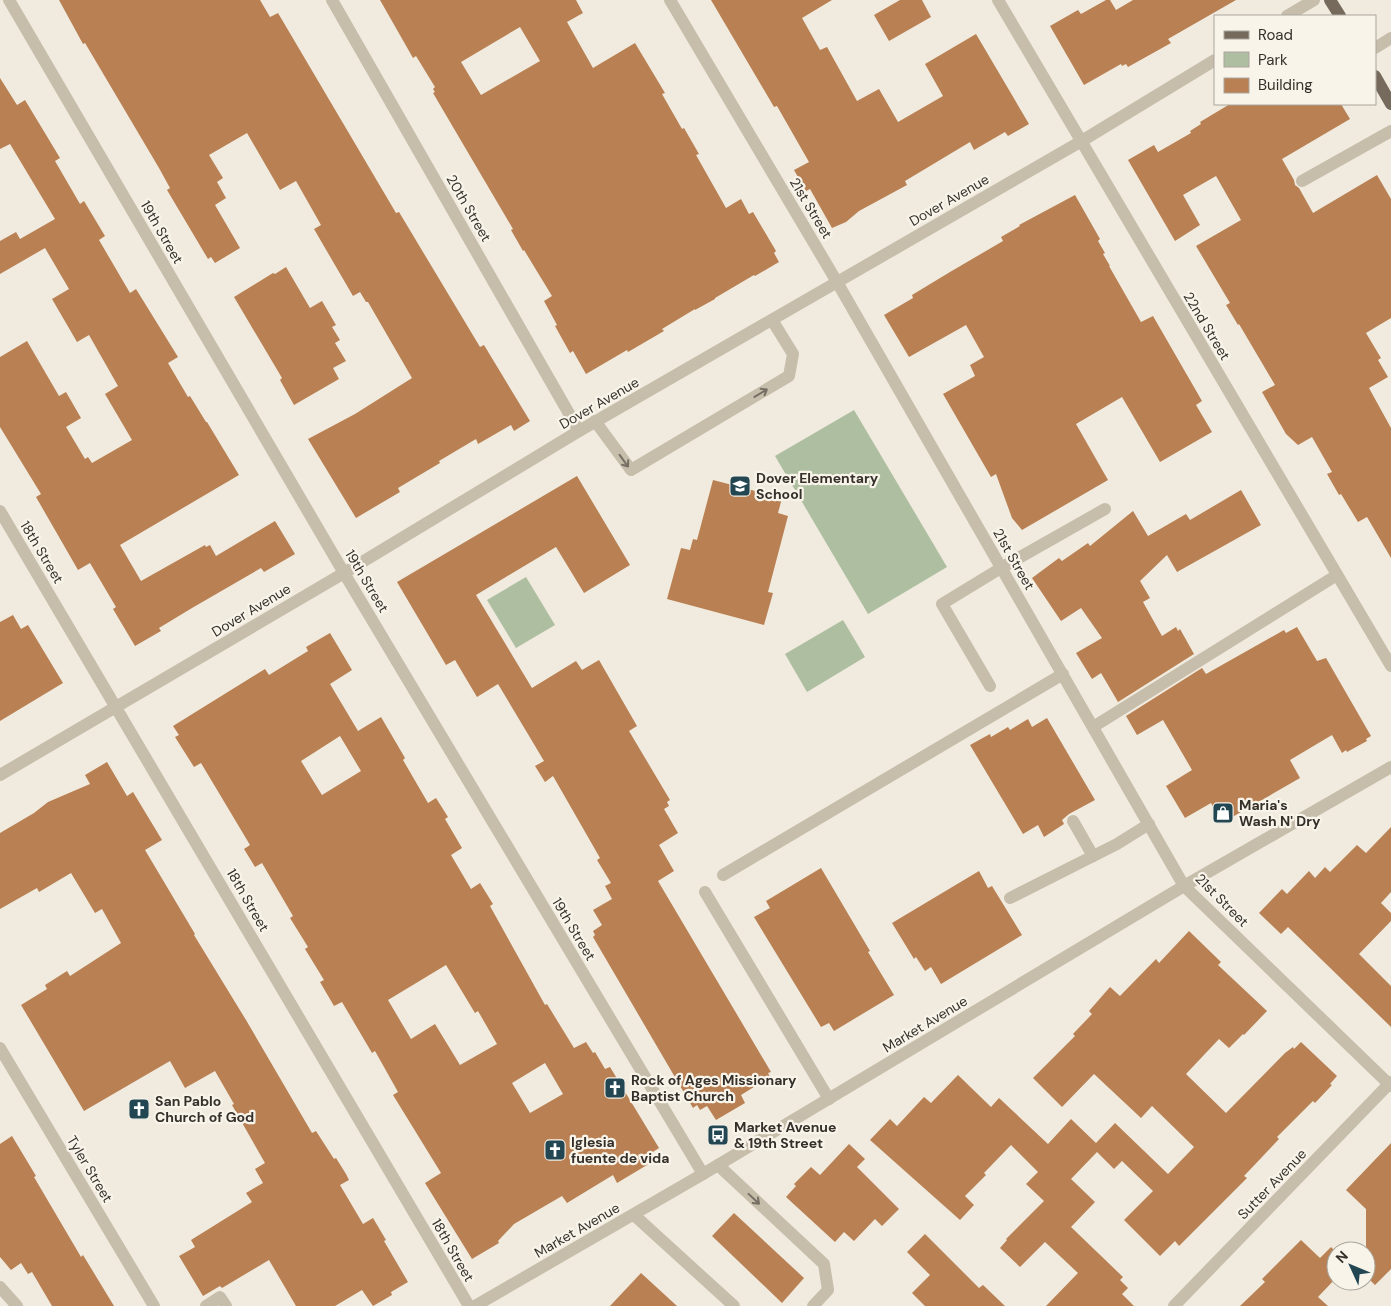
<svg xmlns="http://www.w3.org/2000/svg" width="1391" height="1306" font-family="'DM Sans',sans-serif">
<rect width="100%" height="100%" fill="#f0ebde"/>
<!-- green -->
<g fill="#aebea0">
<polygon points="854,410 947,567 868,614 775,456"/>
<polygon points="526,577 555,625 516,648 487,600"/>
<polygon points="843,620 865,657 807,692 785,654"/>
</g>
<!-- building -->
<g fill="#b98053" fill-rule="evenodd">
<polygon points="59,0 260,0 270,17 278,13 396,213 399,212 480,347 484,345 530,421 514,431 511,425 478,444 476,439 439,461 440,463 398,488 400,492 356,518 308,439 355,414 412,378 368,302 366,302 360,292 353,296 314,229 321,225 296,181 280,190 247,133 209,155 223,178 217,182 226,198 215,205 240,248 215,263 211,257 208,259 167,190 170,188 159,168 85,43 83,44"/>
<path d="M380 0H576L583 13 567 22 593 68 635 43 665 93 662 94 682 129 684 128 699 154 696 155 726 208 741 199 749 214 753 212 776 251 774 253 779 262 755 276 754 275 715 298V299L695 310V309L662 329 664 331 628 352 627 350 586 374 573 351 570 353 555 326 557 325 544 301 552 296 524 250 523 251 511 230 513 229 433 93 435 92 433 89 435 87 416 56 413 58ZM520 27 540 61 481 95 461 62Z"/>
<polygon points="711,0 832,0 802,18 820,50 827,47 857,101 879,89 898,122 943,96 925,64 976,34 1029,124 1008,136 1005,132 974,150 970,142 905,181 907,185 859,211 846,222 832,228 810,189 806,191 794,170 809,162 777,106 774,107"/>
<polygon points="900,0 922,0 931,17 889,41 874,15"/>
<polygon points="1106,0 1110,0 1116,10 1133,0 1236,0 1168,39 1171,43 1128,67 1126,64 1122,66 1121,64 1084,85 1050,26 1078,10 1081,14"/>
<polygon points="0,78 17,105 25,100 60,158 55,161 80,204 84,201 105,236 99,240 130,293 136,289 178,357 168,363 188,397 190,396 206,422 207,422 239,475 120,545 141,581 205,545 206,547 210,545 216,556 275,521 295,554 264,572 261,568 192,608 159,628 161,631 135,646 113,609 116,607 90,563 78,570 36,497 41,494 0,427 0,357 27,341 59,396 66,392 81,418 66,427 85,459 88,457 92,463 132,440 105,394 118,386 89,335 77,342 52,299 69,289 45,248 0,274 0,241 16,232 20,239 55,219 10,144 0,149"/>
<polygon points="1230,104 1341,104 1350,119 1282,159 1294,180 1295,185 1299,188 1313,213 1377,175 1391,199 1391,318 1366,333 1381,358 1378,360 1388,377 1369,388 1391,428 1391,558 1367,517 1358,522 1341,494 1339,495 1327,474 1332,472 1312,437 1298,445 1286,434 1262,392 1275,385 1239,324 1238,325 1226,305 1230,303 1196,246 1241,220 1216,176 1183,195 1200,225 1175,241 1128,160 1154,145 1158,152 1191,133 1190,131 1201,124 1200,122"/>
<polygon points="1075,195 1100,239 1098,241 1105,253 1103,254 1110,266 1109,266 1141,322 1153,316 1202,401 1196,405 1212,432 1160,462 1122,397 1076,424 1108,480 1022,530 1012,518 996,474 991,477 943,394 975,376 970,365 984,357 966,325 909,357 884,315 913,298 912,295 950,272 1003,241 1001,237 1020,226 1019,225"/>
<polygon points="286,267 310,308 322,301 336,325 332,327 340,340 335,343 346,361 333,368 339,379 294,405 280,380 282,378 234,297 273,273 275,274"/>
<polygon points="577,476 630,565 584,593 556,547 476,595 532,688 576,661 582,670 599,660 637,726 629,731 670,800 667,802 669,806 664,809 678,833 659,845 674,871 658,881 771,1072 768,1073 770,1077 741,1095 745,1103 716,1120 707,1106 700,1110 697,1105 693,1108 593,937 595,935 593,931 602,925 593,910 612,899 605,886 611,883 597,860 600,858 553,776 545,782 535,766 544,761 498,684 477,697 455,660 446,665 397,582"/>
<polygon points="713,480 782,498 778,513 788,516 768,592 773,593 764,625 667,599 681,548 690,550 693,539 697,540"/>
<polygon points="1241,490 1261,525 1177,572 1167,555 1140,581 1150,598 1143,602 1162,636 1176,627 1178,631 1180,629 1194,654 1118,702 1101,673 1092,679 1076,653 1102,638 1081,608 1061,621 1032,578 1059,558 1062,561 1088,543 1090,546 1133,511 1148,536 1186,514 1190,520"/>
<polygon points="13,615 21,629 28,625 63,683 0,721 0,622"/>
<polygon points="1297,627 1317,661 1326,658 1371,736 1366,739 1367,741 1347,752 1346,750 1342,753 1332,735 1290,760 1300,778 1222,823 1211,803 1185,818 1166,786 1192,770 1163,720 1137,735 1126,716 1202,668 1206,674 1284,630 1286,633"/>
<path d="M330 633 352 670 330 684 358 731 381 717 405 758 403 760 428 803 436 798 448 817 445 819 462 848 451 855 471 889 480 883 493 904 490 906 545 1005 547 1004 574 1048 586 1042 593 1053 595 1052 605 1069 610 1067 659 1148 648 1155 652 1162 617 1183 613 1175 567 1203 562 1196 514 1224 498 1241 499 1243 472 1259 425 1183 441 1173 393 1095 398 1092 375 1051 372 1053 342 1002 334 1006 320 982 324 980 305 949 308 947 290 918 293 916 262 863 255 867 244 849 250 845 201 763 194 767 175 737 179 735 173 726 265 669 269 675 308 651 306 647ZM340 736 361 771 322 795 301 761ZM446 965 475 1013 478 1011 497 1044 460 1065 435 1024 411 1039 388 1000ZM545 1063 563 1094 530 1113 512 1083Z"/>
<polygon points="1047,718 1095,800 1069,814 1062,820 1064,824 1044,837 1038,825 1023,834 970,745 990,734 991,737 1008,727 1010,730 1028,719 1032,727"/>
<polygon points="107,762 127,796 133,792 162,840 145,850 195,934 194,935 246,1020 312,1133 316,1131 334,1159 336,1158 346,1174 349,1180 340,1185 363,1224 373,1218 386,1240 384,1241 408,1282 391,1292 392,1295 373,1306 362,1290 335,1306 296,1306 269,1260 222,1288 220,1286 203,1296 179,1256 195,1247 191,1240 252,1202 246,1193 263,1183 255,1169 265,1163 232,1105 234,1104 215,1071 185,1088 170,1061 84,1111 21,1005 47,989 45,985 67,971 70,976 121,943 102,909 95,913 71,873 39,892 37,888 0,909 0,833 34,813 48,802 90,784 85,775"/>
<polygon points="1391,827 1391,892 1381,903 1391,913 1391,921 1359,954 1391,986 1391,1027 1288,927 1281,934 1259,913 1282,889 1287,894 1309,871 1315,878 1325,867 1330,872 1357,845 1366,853"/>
<polygon points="821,868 870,951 868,952 894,995 834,1031 829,1023 821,1027 754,917 770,908 766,901"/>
<polygon points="979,871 988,888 992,886 1022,935 941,984 931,967 925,971 916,957 914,959 892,923"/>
<polygon points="1189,931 1221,962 1218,965 1267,1011 1244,1035 1243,1034 1229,1048 1219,1039 1186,1074 1226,1113 1285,1053 1293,1047 1294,1049 1301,1042 1337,1076 1330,1084 1332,1085 1315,1103 1313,1101 1277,1137 1279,1139 1244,1176 1247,1178 1179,1246 1175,1241 1160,1256 1124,1220 1153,1191 1122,1161 1114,1169 1097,1152 1071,1179 1095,1202 1071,1227 1123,1277 1120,1280 1128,1288 1122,1294 1134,1306 1046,1306 1078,1273 1045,1242 1020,1267 1000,1248 1007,1240 1006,1239 1044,1201 1026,1184 1038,1172 1011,1145 984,1173 986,1175 965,1196 974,1205 960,1220 870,1140 890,1119 897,1126 924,1097 931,1103 958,1075 991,1107 999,1098 1048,1144 1071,1119 1096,1143 1115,1123 1168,1174 1194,1147 1152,1106 1141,1118 1094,1074 1062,1107 1033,1078 1075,1036 1073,1034 1092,1014 1089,1011 1110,987 1120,996 1156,959 1159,963"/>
<polygon points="12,1136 36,1176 34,1177 81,1257 83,1255 114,1306 52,1306 32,1272 28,1274 21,1263 11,1270 0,1257 0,1144"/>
<polygon points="1391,1143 1391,1269 1375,1285 1366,1276 1366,1209 1346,1190"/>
<polygon points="849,1144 865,1159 857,1167 899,1209 882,1226 875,1219 854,1241 844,1232 835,1242 786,1197 796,1186 794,1184 811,1167 820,1175"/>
<polygon points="734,1213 804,1278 782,1303 712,1236"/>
<polygon points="925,1234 979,1288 983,1285 1005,1306 925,1306 912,1293 930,1275 907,1252"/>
<polygon points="1301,1240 1320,1258 1331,1247 1336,1252 1336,1278 1318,1297 1328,1306 1240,1306 1265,1282 1262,1279"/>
<polygon points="641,1273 677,1306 610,1306"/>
</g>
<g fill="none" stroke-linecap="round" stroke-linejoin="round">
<!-- minor -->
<g stroke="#c7bdab" stroke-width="12">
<polyline points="9,0 344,573 703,1174"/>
<polyline points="332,0 579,431"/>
<polyline points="670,0 837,282 1184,886 1391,1086"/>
<polyline points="998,0 1391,666"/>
<polyline points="1287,16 1314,0"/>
<polyline points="1375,48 1391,38"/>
<polyline points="1302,181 1391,131"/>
<polyline points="595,421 631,470 789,376 793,354 772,320"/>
<polyline points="0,511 469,1306"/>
<polyline points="990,686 942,604 1001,568 1105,509"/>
<polyline points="1093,727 1337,575"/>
<polyline points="0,775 344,573 579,431 1080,142 1215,60"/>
<polyline points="1073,821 1093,856"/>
<polyline points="723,875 1063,674"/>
<polyline points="705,892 829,1099"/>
<polyline points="1010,898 1117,844 1149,824"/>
<polyline points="0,1048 154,1306"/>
<polyline points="718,1165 824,1264 828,1290 813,1306"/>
<polyline points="634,1215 734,1306"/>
<polyline points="0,1287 17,1306"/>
<polyline points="206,1306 220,1297 226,1306"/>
<polyline points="475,1306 703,1174 1184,886 1391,767"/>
<polyline points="1174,1306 1391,1082"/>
</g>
<!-- major -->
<g stroke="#766a5c" stroke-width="12">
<polyline points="1330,0 1340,16"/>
<polyline points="1375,76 1391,104"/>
</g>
</g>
<!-- one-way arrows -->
<defs><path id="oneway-shaft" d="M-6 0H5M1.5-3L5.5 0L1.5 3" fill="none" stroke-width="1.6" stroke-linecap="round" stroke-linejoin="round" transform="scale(1.25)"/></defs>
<g stroke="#776f64">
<use href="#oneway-shaft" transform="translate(761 393) rotate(-31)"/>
<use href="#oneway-shaft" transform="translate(624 461) rotate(54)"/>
<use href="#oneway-shaft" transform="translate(754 1199) rotate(43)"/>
</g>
<!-- icons -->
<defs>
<g id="school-square" transform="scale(1.125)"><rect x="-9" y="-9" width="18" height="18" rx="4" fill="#234653" stroke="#f8f4ea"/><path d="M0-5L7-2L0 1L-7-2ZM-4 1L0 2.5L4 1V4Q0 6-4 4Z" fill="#fff"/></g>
<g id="shop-square" transform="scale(1.125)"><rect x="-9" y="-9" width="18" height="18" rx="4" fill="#234653" stroke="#f8f4ea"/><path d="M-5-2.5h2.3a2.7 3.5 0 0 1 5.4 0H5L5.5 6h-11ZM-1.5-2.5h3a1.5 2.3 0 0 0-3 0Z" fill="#fff"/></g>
<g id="church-square" transform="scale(1.125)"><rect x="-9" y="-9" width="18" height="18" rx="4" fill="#234653" stroke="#f8f4ea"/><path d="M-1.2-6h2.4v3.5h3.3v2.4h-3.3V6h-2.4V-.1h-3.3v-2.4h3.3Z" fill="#fff"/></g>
<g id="bus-square" transform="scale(1.125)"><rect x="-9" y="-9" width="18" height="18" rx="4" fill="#234653" stroke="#f8f4ea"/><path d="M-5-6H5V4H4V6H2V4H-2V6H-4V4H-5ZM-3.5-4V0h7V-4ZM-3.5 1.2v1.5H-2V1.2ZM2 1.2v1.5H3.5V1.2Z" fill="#fff"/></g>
</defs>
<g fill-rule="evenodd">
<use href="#school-square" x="740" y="486"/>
<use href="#shop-square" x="1223" y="813"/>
<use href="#church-square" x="615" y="1088"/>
<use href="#church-square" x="139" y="1109"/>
<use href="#bus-square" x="718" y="1135"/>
<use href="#church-square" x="555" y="1150"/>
</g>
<g text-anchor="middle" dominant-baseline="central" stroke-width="4.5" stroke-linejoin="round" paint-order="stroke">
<!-- street labels -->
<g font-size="14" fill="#35302a" stroke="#f8f4ea">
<text transform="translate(949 200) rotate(-30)">Dover Avenue</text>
<text transform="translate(469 208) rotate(60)">20th Street</text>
<text transform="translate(811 208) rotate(59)">21st Street</text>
<text transform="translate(162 232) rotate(60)">19th Street</text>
<text transform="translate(1207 326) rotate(59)">22nd Street</text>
<text transform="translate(599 403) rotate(-30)">Dover Avenue</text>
<text transform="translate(42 552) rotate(59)">18th Street</text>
<text transform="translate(1014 559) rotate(60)">21st Street</text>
<text transform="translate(367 581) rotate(59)">19th Street</text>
<text transform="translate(251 610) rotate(-31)">Dover Avenue</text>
<text transform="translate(248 900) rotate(60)">18th Street</text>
<text transform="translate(1222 900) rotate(45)">21st Street</text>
<text transform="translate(574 929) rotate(59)">19th Street</text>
<text transform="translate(925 1024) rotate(-31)">Market Avenue</text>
<text transform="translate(90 1169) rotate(59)">Tyler Street</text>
<text transform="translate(1272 1184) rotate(-46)">Sutter Avenue</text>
<text transform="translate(577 1230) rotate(-30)">Market Avenue</text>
<text transform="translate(453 1250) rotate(60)">18th Street</text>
</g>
<!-- poi labels -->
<g font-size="14" font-weight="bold" fill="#35302a" stroke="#f8f4ea" text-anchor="start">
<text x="756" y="478">Dover Elementary<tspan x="756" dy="16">School</tspan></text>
<text x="1239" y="805">Maria's<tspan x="1239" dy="16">Wash N' Dry</tspan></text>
<text x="631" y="1080">Rock of Ages Missionary<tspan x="631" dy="16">Baptist Church</tspan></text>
<text x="155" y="1101">San Pablo<tspan x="155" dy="16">Church of God</tspan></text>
<text x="734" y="1127">Market Avenue<tspan x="734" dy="16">&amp; 19th Street</tspan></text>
<text x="571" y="1142">Iglesia<tspan x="571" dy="16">fuente de vida</tspan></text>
</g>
</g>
<!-- legend -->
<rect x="1214" y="15" width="162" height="90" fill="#f8f4ea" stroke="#aaa69d"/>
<rect x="1224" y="31" width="25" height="8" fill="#766a5c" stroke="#aaa69d"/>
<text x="1258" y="40" font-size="15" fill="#35302a">Road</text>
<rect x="1224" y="52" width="25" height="15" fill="#aebea0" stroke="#aaa69d"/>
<text x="1258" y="65" font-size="15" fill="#35302a">Park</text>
<rect x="1224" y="78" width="25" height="15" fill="#b98053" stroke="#aaa69d"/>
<text x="1258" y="90" font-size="15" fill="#35302a">Building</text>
<!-- north arrow -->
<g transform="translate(1351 1266) rotate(314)"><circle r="24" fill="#f8f4ea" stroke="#aaa69d"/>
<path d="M0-4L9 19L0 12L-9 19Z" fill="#234653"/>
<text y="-8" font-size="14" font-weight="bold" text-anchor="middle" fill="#35302a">N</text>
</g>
</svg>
